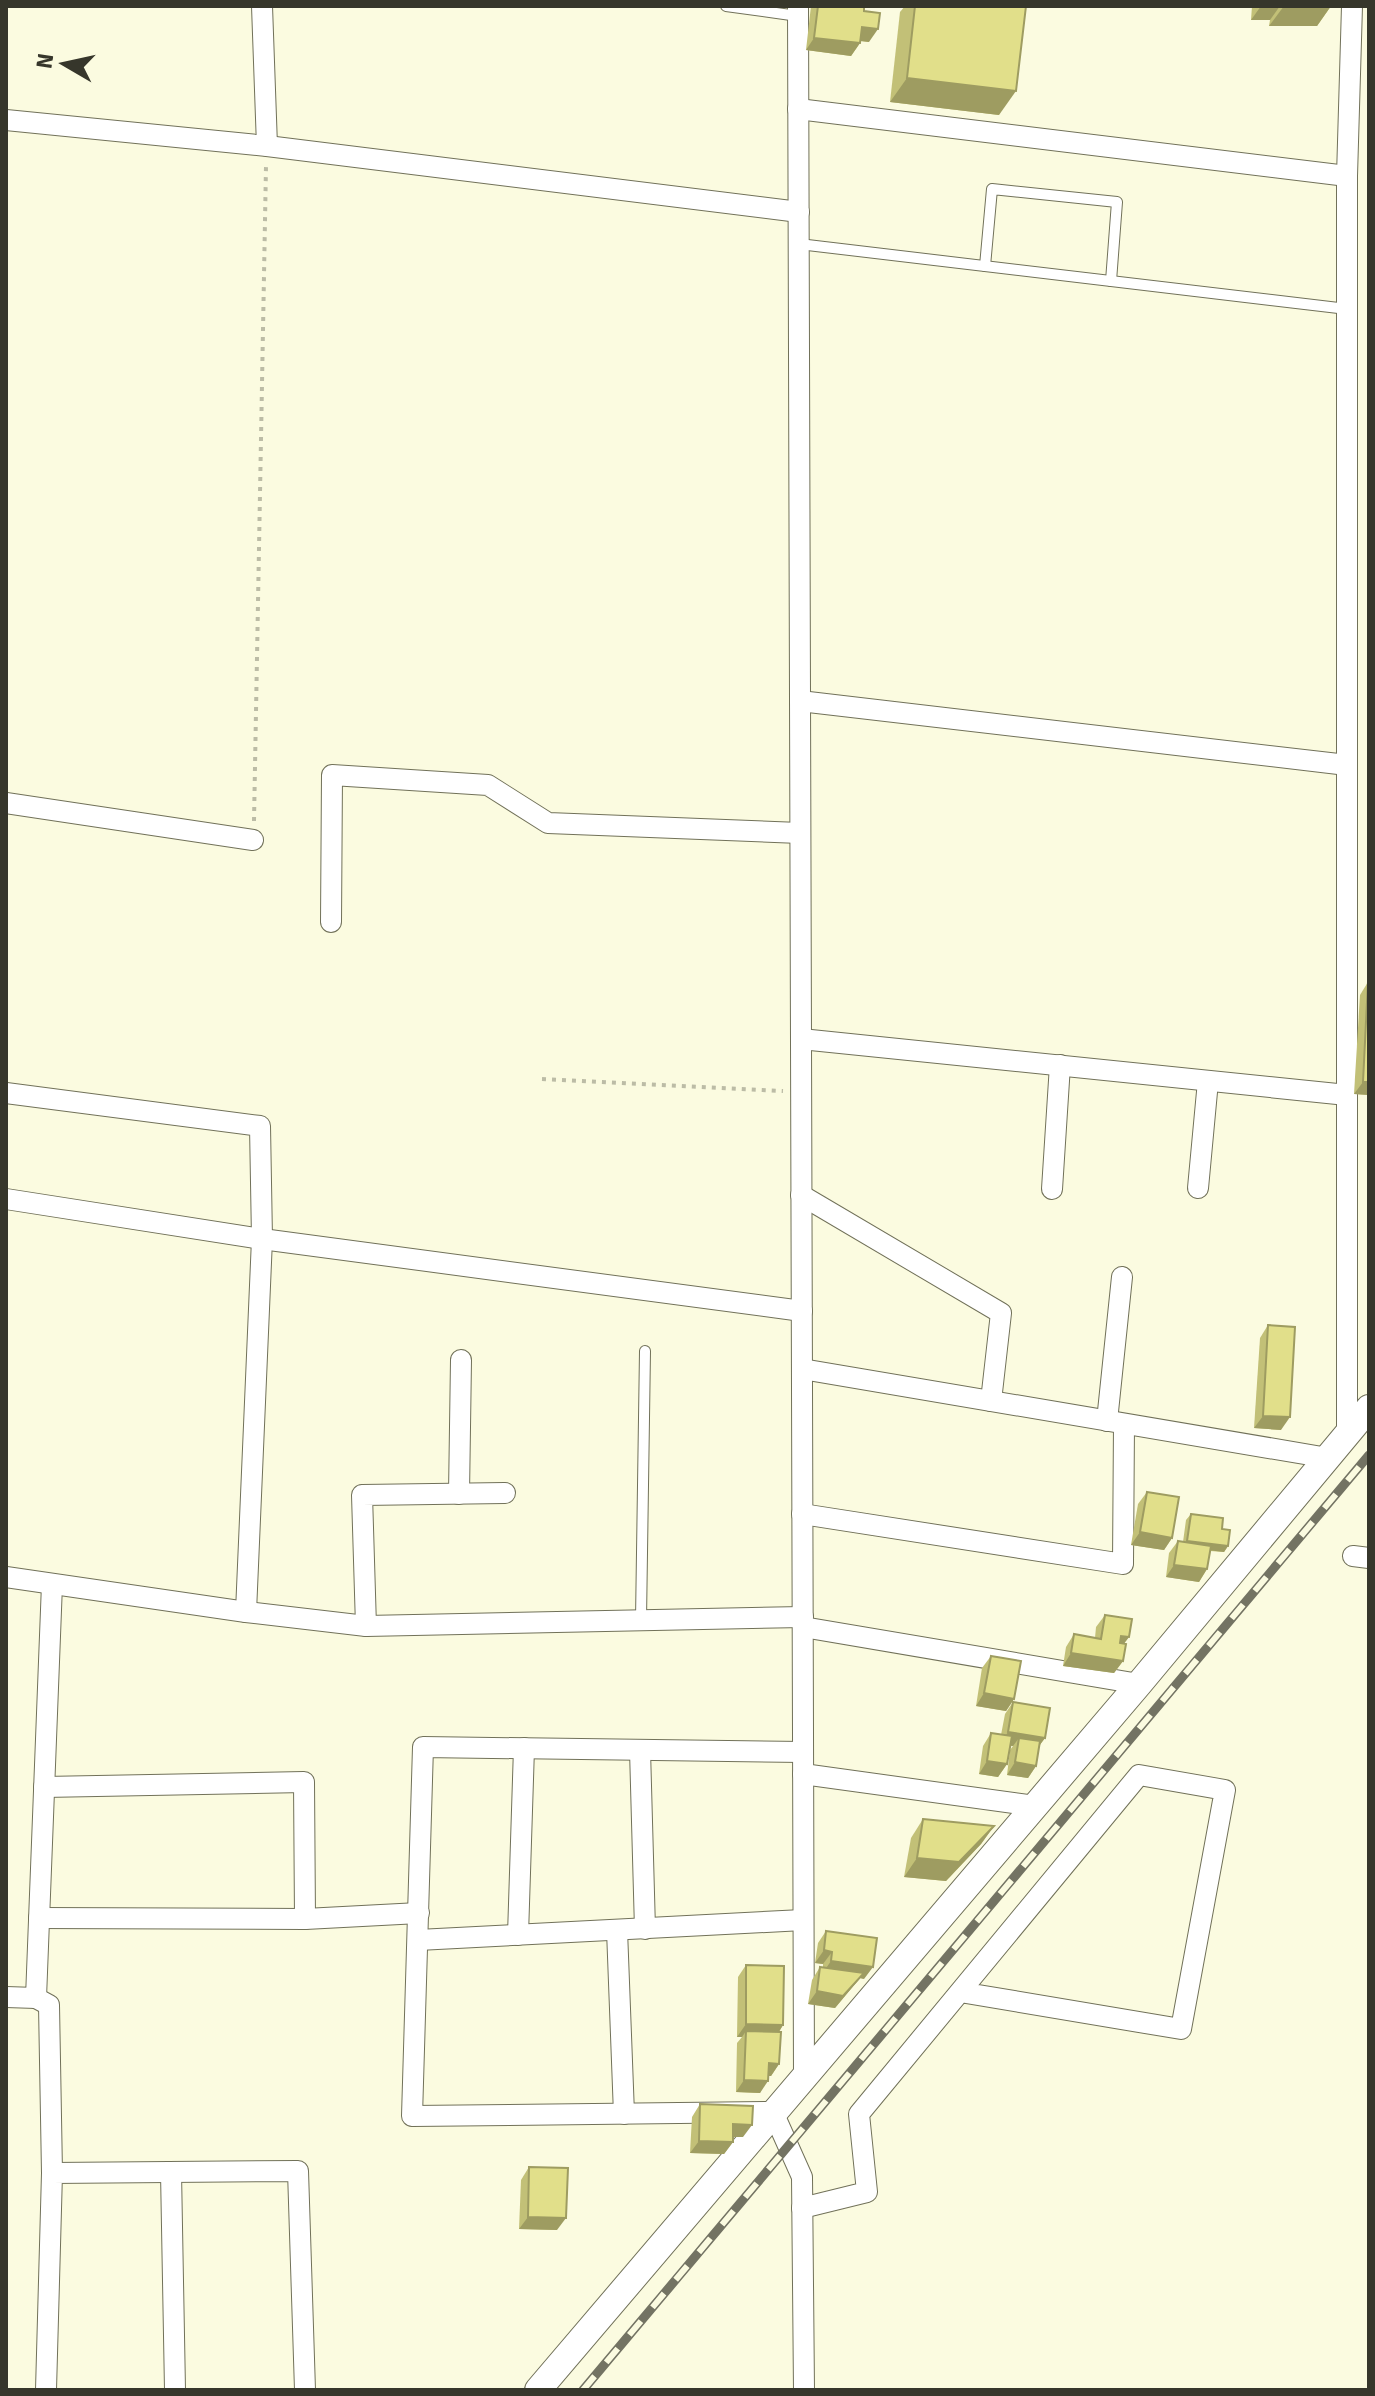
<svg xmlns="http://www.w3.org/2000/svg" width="1375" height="2396" font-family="Signika,sans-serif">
<rect width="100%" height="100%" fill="#fbfbe0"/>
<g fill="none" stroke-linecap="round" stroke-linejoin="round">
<!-- service casing -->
<g stroke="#717159" stroke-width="12">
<g id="service">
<polyline points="726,6 798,16"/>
<polyline points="799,244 1347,309"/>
<polyline points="985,266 992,189 1117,202 1111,281"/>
<polyline points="641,1620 645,1351"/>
</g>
</g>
<!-- minor casing -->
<g stroke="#717159" stroke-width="22">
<g id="minor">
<polyline points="262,6 267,146"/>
<polyline points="798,6 804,2078"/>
<polyline points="798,109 1347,176"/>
<polyline points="6,120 267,146 799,212"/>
<polyline points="800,701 1347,765"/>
<polyline points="6,803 253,840"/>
<polyline points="331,922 332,775 488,785 548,823 800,833"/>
<polyline points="801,1039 1347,1095"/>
<polyline points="6,1093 260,1126 262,1239 246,1612"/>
<polyline points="1198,1188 1208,1081"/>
<polyline points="1052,1189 1060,1065"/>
<polyline points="801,1195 1001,1313 991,1401"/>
<polyline points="6,1199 262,1239 802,1311"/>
<polyline points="802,1369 1328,1458"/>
<polyline points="1107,1421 1122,1277"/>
<polyline points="1347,1434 1347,176 1352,6"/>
<polyline points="459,1494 461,1360"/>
<polyline points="802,1514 1123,1564 1124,1424"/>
<polyline points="1353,1556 1369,1558"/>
<polyline points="6,1577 246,1612 366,1626 803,1617"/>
<polyline points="366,1626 362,1495 505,1493"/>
<polyline points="803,1627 1139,1684"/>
<polyline points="640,1750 645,1929"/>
<polyline points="803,1752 423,1747 412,2116 773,2112 802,2177 804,2390"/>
<polyline points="803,1774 1035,1806"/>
<polyline points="44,1787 304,1782 305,1919"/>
<polyline points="39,1918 305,1919 419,1913"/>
<polyline points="617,1930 624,2114"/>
<polyline points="518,1935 524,1748"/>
<polyline points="418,1940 803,1920"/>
<polyline points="6,1997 36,1998 52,1584"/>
<polyline points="36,1998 49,2005 52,2173"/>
<polyline points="171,2172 175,2390"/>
<polyline points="802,2208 867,2192 859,2114 1139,1775 1225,1790 1181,2029 960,1992"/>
<polyline points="46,2390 52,2173 298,2171 305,2390"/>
</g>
</g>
<!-- tertiary casing -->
<g stroke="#717159" stroke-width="28">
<polyline id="tertiary" points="538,2390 1139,1684 1369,1408"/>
</g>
<!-- path -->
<g stroke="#bcbca6" stroke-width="4" stroke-dasharray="4 6" stroke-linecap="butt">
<polyline points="254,821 266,166"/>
<polyline points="542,1079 783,1091"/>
</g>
<!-- service -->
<use href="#service" stroke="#fff" stroke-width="10"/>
<!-- minor -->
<use href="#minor" stroke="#fff" stroke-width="20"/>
<!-- tertiary -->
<use href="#tertiary" stroke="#fff" stroke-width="26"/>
<!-- rail casing -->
<g stroke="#737363" stroke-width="9">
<polyline id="rail" points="583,2390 1369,1455"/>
</g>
<!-- rail -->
<use href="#rail" stroke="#fbfbe0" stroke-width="6" stroke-dasharray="18" stroke-linecap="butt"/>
</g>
<!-- wall -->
<g fill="#c2c077">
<polygon points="811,6 864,6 864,11 869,42 860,41 860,43 851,56 806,50"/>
<polygon points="905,6 1026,6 999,115 890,102 900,12"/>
<polygon points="1252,6 1331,6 1317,26 1269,26 1270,20 1251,20"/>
<polygon points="1368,982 1369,1095 1354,1094 1360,995"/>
<polygon points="1268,1325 1281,1430 1254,1428 1260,1338"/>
<polygon points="1147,1492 1172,1538 1164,1550 1131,1545 1138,1504"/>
<polygon points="1191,1514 1222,1529 1228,1546 1224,1552 1210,1551 1207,1569 1199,1582 1166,1577 1169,1553 1178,1541 1183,1542 1186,1520"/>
<polygon points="1105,1615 1129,1637 1124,1643 1123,1661 1114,1673 1063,1666 1066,1647 1074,1634 1095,1638 1096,1627"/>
<polygon points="991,1656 1014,1699 1006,1711 976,1706 982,1668"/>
<polygon points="1013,1702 1045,1738 1039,1746 1036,1766 1028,1778 1007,1775 1010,1750 1013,1746 1010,1746 1007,1764 998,1777 979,1774 983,1746 991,1733 1001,1735 1005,1714"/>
<polygon points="923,1819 994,1826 981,1844 946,1881 904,1877 911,1838"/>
<polygon points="826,1931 864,1979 860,1978 835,2008 808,2004 812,1980 820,1967 823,1967 823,1964 815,1963 818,1943"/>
<polygon points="746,1965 783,2025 779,2032 779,2064 771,2076 768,2076 760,2093 736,2092 737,2043 742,2037 737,2037 738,1977"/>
<polygon points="700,2104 743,2137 733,2137 733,2142 724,2154 690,2153 692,2117"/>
<polygon points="529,2167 557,2230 519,2229 521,2180"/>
</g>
<!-- shaded-wall -->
<g fill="#9e9c61">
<polygon points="1261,6 1280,6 1270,20 1251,20"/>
<polygon points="1284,6 1331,6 1317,26 1269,26"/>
<polygon points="862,27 878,29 869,42 853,40"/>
<polygon points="814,38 860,43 851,56 806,50"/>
<polygon points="907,78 1016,91 999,115 890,102"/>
<polygon points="1363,1082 1369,1082 1369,1095 1354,1094"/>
<polygon points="1263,1416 1290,1417 1281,1430 1254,1428"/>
<polygon points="1140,1532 1172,1538 1164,1550 1131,1545"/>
<polygon points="1187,1541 1228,1546 1224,1552 1182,1547"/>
<polygon points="1174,1565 1207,1569 1199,1582 1166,1577"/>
<polygon points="1121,1636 1129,1637 1120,1649"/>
<polygon points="1071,1653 1123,1661 1114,1673 1063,1666"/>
<polygon points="984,1693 1014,1699 1006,1711 976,1706"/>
<polygon points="1008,1732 1045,1738 1036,1750 1019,1738 1013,1746 1000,1744"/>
<polygon points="987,1761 1007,1764 998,1777 979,1774"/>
<polygon points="1015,1762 1036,1766 1028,1778 1007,1775"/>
<polygon points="994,1826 981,1844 946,1881 904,1877 917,1858"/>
<polygon points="824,1950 832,1952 823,1964 815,1963"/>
<polygon points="831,1961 873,1967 864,1979 860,1978 835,2008 808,2004 817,1991 822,1974"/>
<polygon points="746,2024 783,2025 775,2038 746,2031 742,2037 737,2037"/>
<polygon points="769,2063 779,2064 771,2076 760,2076"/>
<polygon points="744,2080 768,2081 760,2093 736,2092"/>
<polygon points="733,2124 752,2125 743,2137 724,2137"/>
<polygon points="699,2141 733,2142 724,2154 690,2153"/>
<polygon points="528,2217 566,2218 557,2230 519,2229"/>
</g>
<!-- building -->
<g fill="#e1df8a" stroke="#9e9c61" stroke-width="2">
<polygon points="818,6 864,6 864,11 880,13 878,29 862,27 860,43 814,38"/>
<polygon points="915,6 1026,6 1016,91 907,78"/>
<polygon points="1368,982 1369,982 1369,1082 1363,1082"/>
<polygon points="1268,1325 1295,1327 1290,1417 1263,1416"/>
<polygon points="1147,1492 1179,1497 1172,1538 1140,1532"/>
<polygon points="1191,1514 1223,1518 1222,1529 1230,1530 1228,1546 1187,1541"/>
<polygon points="1178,1541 1211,1546 1207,1569 1174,1565"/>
<polygon points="1105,1615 1132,1619 1129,1637 1121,1636 1120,1643 1126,1644 1123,1661 1071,1653 1074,1634 1101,1639"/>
<polygon points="991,1656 1021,1661 1014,1699 984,1693"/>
<polygon points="1013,1702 1050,1708 1045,1738 1008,1732"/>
<polygon points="991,1733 1012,1736 1007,1764 987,1761"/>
<polygon points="1019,1738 1040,1741 1036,1766 1015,1762"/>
<polygon points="923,1819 994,1826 959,1862 917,1858"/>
<polygon points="826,1931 877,1938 873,1967 831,1961 832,1952 824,1950"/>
<polygon points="746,1965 784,1966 783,2025 746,2024"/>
<polygon points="820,1967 864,1973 843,1996 817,1991"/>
<polygon points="746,2031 781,2032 779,2064 769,2063 768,2081 744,2080"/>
<polygon points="700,2104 753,2106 752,2125 733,2124 733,2142 699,2141"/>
<polygon points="529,2167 568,2168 566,2218 528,2217"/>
</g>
<!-- border -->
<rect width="1375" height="2396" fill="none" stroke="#36362b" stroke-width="16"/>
<!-- north arrow -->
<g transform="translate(64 64) rotate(279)" stroke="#fbfbe0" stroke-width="6" paint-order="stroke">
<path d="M0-6L14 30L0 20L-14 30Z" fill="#36362b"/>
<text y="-12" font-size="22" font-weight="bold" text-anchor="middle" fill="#36362b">N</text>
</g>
</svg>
